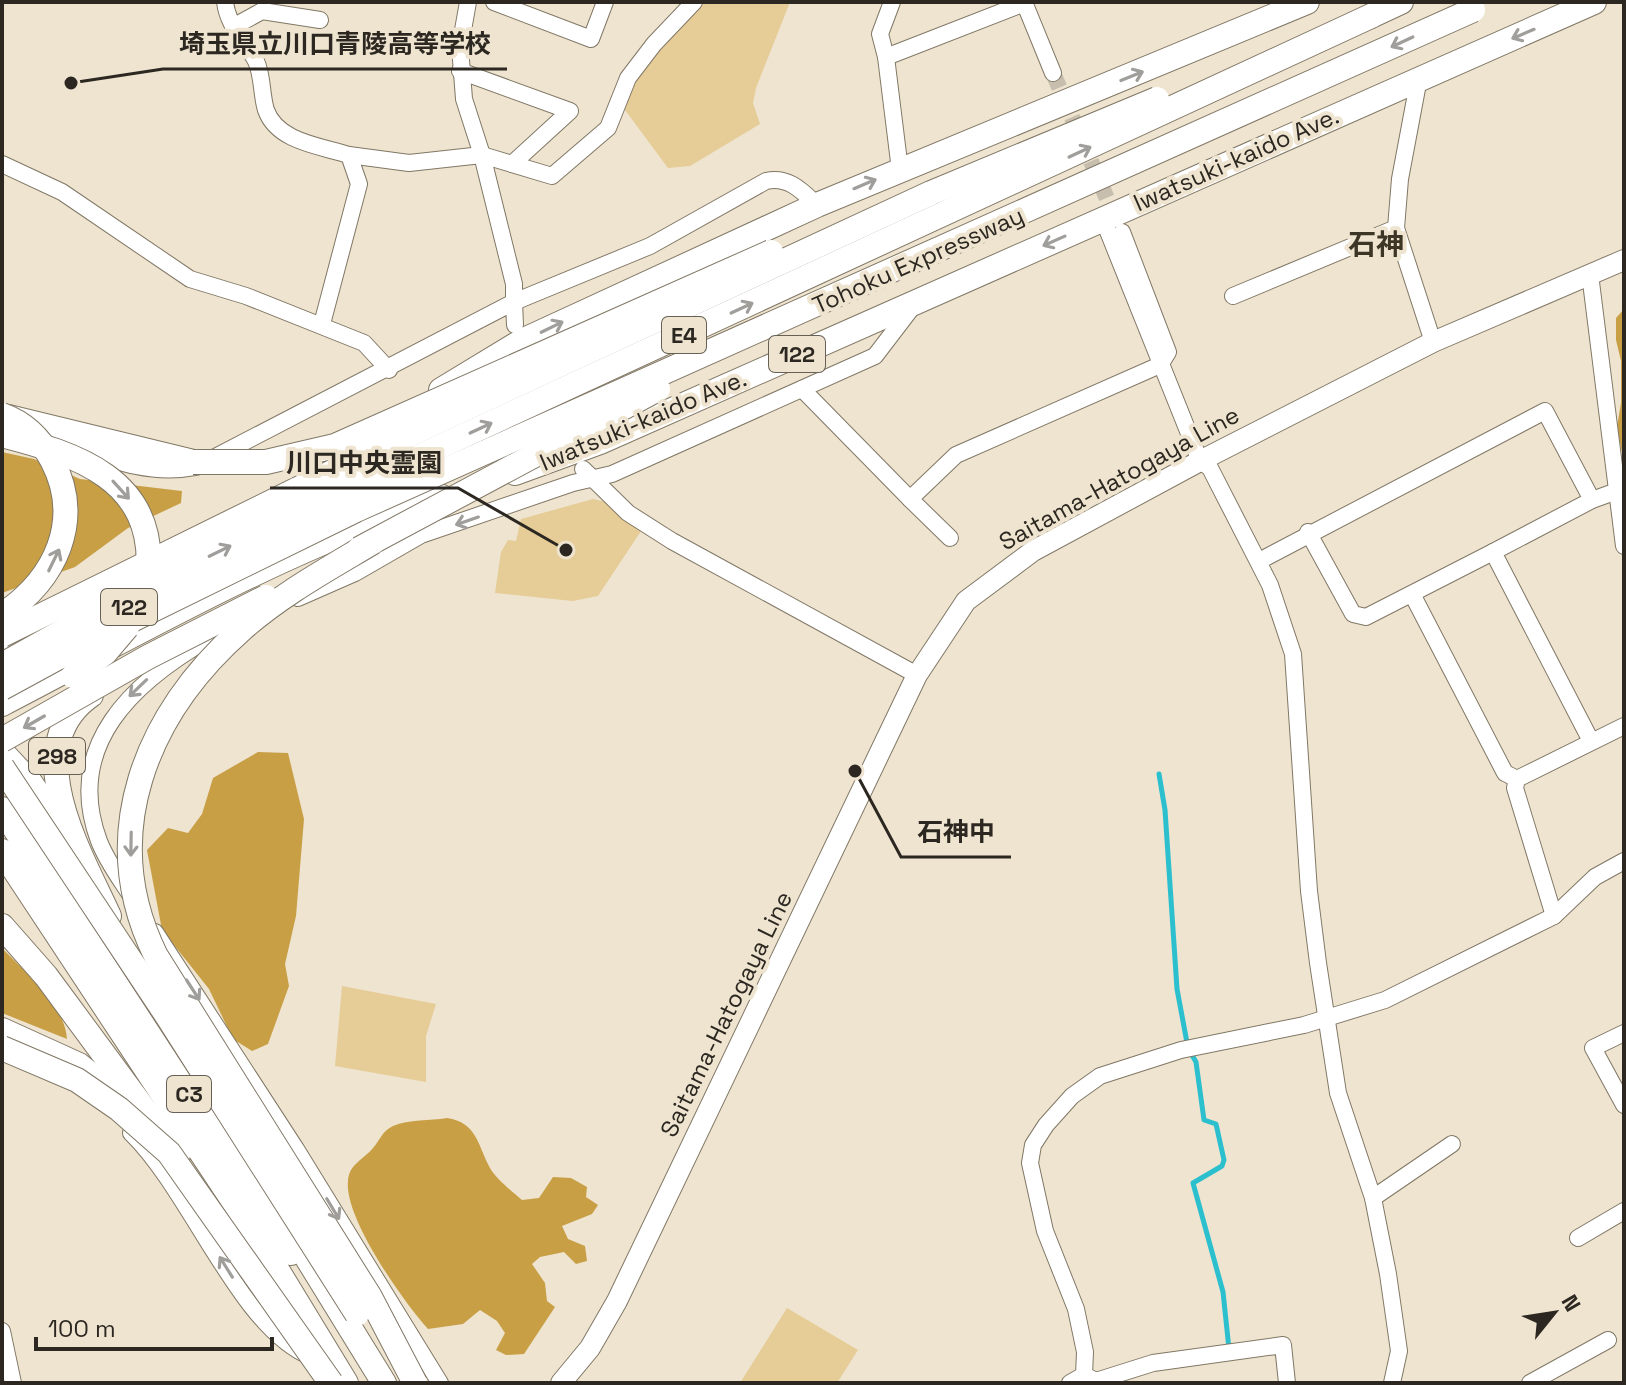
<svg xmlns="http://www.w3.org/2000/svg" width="1626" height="1385" font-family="'Space Grotesk','Noto Sans JP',sans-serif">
<rect width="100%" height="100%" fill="#eee4d0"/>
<!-- green -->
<g fill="#e6cc96">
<path d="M701 2H790L756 88 753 103 760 124 690 166 668 168 625 110C636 65 674 38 701 2Z"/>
<polygon points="593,499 606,502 641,531 598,596 573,601 495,593 501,552 508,540 516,541 521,519"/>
<polygon points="342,986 436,1004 426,1036 426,1082 335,1066"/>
<polygon points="787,1308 858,1350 837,1383 740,1383"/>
</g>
<!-- forest -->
<g fill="#c89f45">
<polygon points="1624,309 1624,463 1617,427 1621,403 1621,361 1616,340 1616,318"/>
<polygon points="2,452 34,459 80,479 182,491 181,503 128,528 75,567 2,593"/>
<polygon points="258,752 288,753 304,819 296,916 285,964 289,986 268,1044 252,1051 233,1039 209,989 162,930 147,850 168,828 188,833 202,814 213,778"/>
<path d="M4 950C26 973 65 1005 67 1039L2 1013Z"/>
<path d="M447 1118C477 1122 478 1146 490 1168 497 1180 512 1191 522 1200L539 1198 553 1177 571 1178 587 1187 586 1197 598 1205 592 1214 562 1226 568 1239 585 1246 587 1261 576 1264 564 1252 540 1257 532 1264 545 1283 547 1301 555 1307 524 1354 506 1355 496 1350 505 1333 497 1321 480 1310 463 1324 428 1329C403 1301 344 1218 348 1181 349 1164 363 1160 373 1148 381 1139 381 1132 393 1126 409 1119 430 1121 447 1118Z"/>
</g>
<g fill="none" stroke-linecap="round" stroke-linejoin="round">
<!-- stream -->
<polyline stroke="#2cbfce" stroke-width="5" points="1159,774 1165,810 1177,989 1188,1048 1196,1062 1204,1120 1216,1124 1224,1160 1222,1166 1193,1183 1223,1292 1229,1349"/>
<!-- minor-tunnel -->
<polyline stroke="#c7bead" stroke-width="16" stroke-dasharray="16 8" stroke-linecap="butt" points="1053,73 1117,222"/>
<!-- minor casing -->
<g stroke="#807765" stroke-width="18">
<g id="minor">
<path d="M225 2C228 27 245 40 256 61 263 76 261 94 266 110 277 142 321 146 349 155L359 184 322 324"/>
<path d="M468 2 460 47 464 99 482 155 514 284V302L650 246 766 181C788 176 801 190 817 205"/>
<polyline points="494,2 591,39 605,2"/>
<polyline points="1024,2 1053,73"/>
<polyline points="233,27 262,11 320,20"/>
<polyline points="886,57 880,34 892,2"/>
<polyline points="460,71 570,111 512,164"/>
<polyline points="1419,78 1400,179 1396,228 1433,342"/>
<polyline points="349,155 409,163 482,155 552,176 608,128 628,78 654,44 694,2"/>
<polyline points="2,164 62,192 190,279 246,296 364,343 389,370"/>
<polyline points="900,170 886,57 1022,4"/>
<polyline points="1103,219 1200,461 1210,468 1270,585 1293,654 1309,891 1318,963 1338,1093 1373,1198 1388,1274 1399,1351 1392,1383"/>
<polyline points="1590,274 1624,546"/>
<polyline points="1233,296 1396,228"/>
<polyline points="802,389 910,499 956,455 1160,365 1168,352 1122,232"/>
<path d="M68 444C112 460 149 476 196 467L514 302 515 325"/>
<polyline points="583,469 628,513 672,541 917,675"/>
<polyline points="910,499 950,538"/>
<polyline points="1308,532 1353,614 1366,617 1493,552"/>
<polyline points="1259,561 1545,411 1592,500"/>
<polyline points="1412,594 1505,773 1517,779"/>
<polyline points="298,598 355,573 421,535 573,483 612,474 875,356 914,305"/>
<polyline points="1591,741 1493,552 1592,500 1617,491"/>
<path d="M133 899C121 880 107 862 99 841 63 745 134 682 208 639"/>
<polyline points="1554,916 1515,788 1517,779 1624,726"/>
<polyline points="155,932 296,1149 440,1383"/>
<polyline points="1624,1033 1593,1048 1624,1105"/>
<path d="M131 1133C191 1191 239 1326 309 1356"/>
<polyline points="1373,1198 1452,1144"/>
<polyline points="1578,1238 1624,1211"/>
<polyline points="2,1331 13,1383"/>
<polyline points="1084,1375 1096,1381 1153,1363 1283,1345 1287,1383"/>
<polyline points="1070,1383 1084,1375 1085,1352 1076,1309 1045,1231 1030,1163 1033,1145 1046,1125 1072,1096 1100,1076 1181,1050 1304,1025 1385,1000 1554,916 1595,877 1624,861"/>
<polyline points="1530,1383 1608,1340"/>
</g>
</g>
<!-- major casing -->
<g stroke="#807765" stroke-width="22">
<polyline id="major" points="561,1383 590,1348 617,1301 917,675 966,601 1033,551 1200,461 1433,342 1624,260"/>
</g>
<!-- highway casing -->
<g stroke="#807765" stroke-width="26">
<g id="highway">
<polyline points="1371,16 1401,2"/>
<polyline points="441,390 522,341 817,205 1307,2"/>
<polyline points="8,417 193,462"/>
<polyline points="515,473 600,442 1594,2"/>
<polyline points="2,650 71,614"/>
<path d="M91 695C16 747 81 854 109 916"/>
<path d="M2 704C146 629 287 548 442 497"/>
<polyline points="2,752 30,782 62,829"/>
<polyline points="2,809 291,1253"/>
<polyline points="2,851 259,1240 346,1383"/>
<polyline points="2,926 46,976 178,1155"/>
<polyline points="2,1030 79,1065 132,1108"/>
<polyline points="291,1232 384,1383"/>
</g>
</g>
<!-- minor -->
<use href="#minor" stroke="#fff" stroke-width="16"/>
<!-- major -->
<use href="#major" stroke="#fff" stroke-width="20"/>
<!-- highway -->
<use href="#highway" stroke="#fff" stroke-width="24"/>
<!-- highway-bridge casing -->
<g stroke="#807765" stroke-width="26" stroke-linecap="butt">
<g id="highway-bridge">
<path d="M2 415C25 423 41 440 52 460 84 521 55 580 2 615"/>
<path d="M2 435C76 454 157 479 148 575"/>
<polyline points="193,462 266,462 335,446 771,252"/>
<path d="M373 542C328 569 280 595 241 630 146 714 96 835 156 956L370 1297 415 1383"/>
<polyline points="359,549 658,389"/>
<polyline points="2,635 389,444 931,193 1157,99"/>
<polyline points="2,665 119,600 346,490 1371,16"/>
<polyline points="73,676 105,653 127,627"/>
<polyline points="2,688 81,645 356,510 1473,10"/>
<polyline points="2,740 148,657 266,597"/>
<polyline points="2,767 168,1017 357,1314"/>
<polyline points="2,1048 77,1080 119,1109 169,1153 331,1383"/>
</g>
</g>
<!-- highway-bridge -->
<use href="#highway-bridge" stroke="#fff" stroke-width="24"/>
</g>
<!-- one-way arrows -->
<defs><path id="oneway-shaft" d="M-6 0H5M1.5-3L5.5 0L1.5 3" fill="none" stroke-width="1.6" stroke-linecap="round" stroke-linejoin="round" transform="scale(2)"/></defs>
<g stroke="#a09e9b">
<use href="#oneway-shaft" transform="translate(1523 34) rotate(157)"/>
<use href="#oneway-shaft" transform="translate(1402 42) rotate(155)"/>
<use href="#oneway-shaft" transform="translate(1132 76) rotate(-22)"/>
<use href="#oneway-shaft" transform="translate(1080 152) rotate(-25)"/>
<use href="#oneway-shaft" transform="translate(865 184) rotate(-23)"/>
<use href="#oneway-shaft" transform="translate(1054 241) rotate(156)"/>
<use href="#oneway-shaft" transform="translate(742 308) rotate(-25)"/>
<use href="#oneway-shaft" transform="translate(552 327) rotate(-26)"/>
<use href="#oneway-shaft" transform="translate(481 428) rotate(-25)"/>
<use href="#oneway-shaft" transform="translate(121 490) rotate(48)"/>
<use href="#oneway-shaft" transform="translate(467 521) rotate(161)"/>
<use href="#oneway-shaft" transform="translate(220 551) rotate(-26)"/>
<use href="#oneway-shaft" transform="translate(54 560) rotate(-64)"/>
<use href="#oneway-shaft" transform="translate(138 688) rotate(136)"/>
<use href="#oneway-shaft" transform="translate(34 722) rotate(150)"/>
<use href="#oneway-shaft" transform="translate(131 844) rotate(91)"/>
<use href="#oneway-shaft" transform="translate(193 990) rotate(57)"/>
<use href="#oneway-shaft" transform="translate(333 1209) rotate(59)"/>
<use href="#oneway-shaft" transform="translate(226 1267) rotate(-122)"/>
</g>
<g text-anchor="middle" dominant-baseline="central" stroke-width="8" stroke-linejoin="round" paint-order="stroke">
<!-- shield labels -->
<g fill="#eee4d0" stroke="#666056" stroke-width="2">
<rect x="662" y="317" width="44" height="36" rx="6"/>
<rect x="769" y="336" width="56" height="36" rx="6"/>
<rect x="101" y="589" width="56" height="36" rx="6"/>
<rect x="29" y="738" width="56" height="36" rx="6"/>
<rect x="167" y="1076" width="44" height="36" rx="6"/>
</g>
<g font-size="22" font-weight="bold" fill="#2c2821">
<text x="684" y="335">E4</text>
<text x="797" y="354">122</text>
<text x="129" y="607">122</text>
<text x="57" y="756">298</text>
<text x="189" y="1094">C3</text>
</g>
<!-- street labels -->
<g font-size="24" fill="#2c2821" stroke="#eee4d0">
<text transform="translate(1236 159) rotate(-24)">Iwatsuki-kaido Ave.</text>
<text transform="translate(918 260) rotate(-24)">Tohoku Expressway</text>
<text transform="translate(643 420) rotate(-23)">Iwatsuki-kaido Ave.</text>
<text transform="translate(1119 478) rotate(-29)">Saitama-Hatogaya Line</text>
<text transform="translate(726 1014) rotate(-64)">Saitama-Hatogaya Line</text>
</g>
<!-- quarter labels -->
<g font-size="28" font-weight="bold" fill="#3d3525" stroke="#eee4d0">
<text x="1376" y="244">石神</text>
</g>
</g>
<!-- callouts -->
<path fill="none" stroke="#2c2821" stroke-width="3" d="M71 83L163 69H507M566 550L458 488H270M855 771L901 857H1011"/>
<g fill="#2c2821" stroke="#eee4d0" stroke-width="3">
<circle cx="71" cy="83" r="8"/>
<circle cx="566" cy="550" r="8"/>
<circle cx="855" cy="771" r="8"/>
</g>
<g font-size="26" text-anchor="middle" font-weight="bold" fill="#2c2821" stroke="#eee4d0" stroke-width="8" stroke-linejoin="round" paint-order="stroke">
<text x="335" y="53">埼玉県立川口青陵高等学校</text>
<text x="364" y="472">川口中央霊園</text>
<text x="956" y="841">石神中</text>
</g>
<!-- border -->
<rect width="1626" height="1385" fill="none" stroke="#2c2821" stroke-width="8"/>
<!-- north arrow -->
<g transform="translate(1554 1313) rotate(60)" stroke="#eee4d0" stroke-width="6" paint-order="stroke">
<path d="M0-6L14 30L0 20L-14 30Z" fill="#2c2821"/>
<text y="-12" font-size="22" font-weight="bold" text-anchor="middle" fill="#2c2821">N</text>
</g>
<!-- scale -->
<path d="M36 1337v12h236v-12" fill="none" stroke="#2c2821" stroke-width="4"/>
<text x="48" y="1337" font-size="24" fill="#2c2821" stroke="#eee4d0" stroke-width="6" paint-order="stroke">100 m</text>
</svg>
